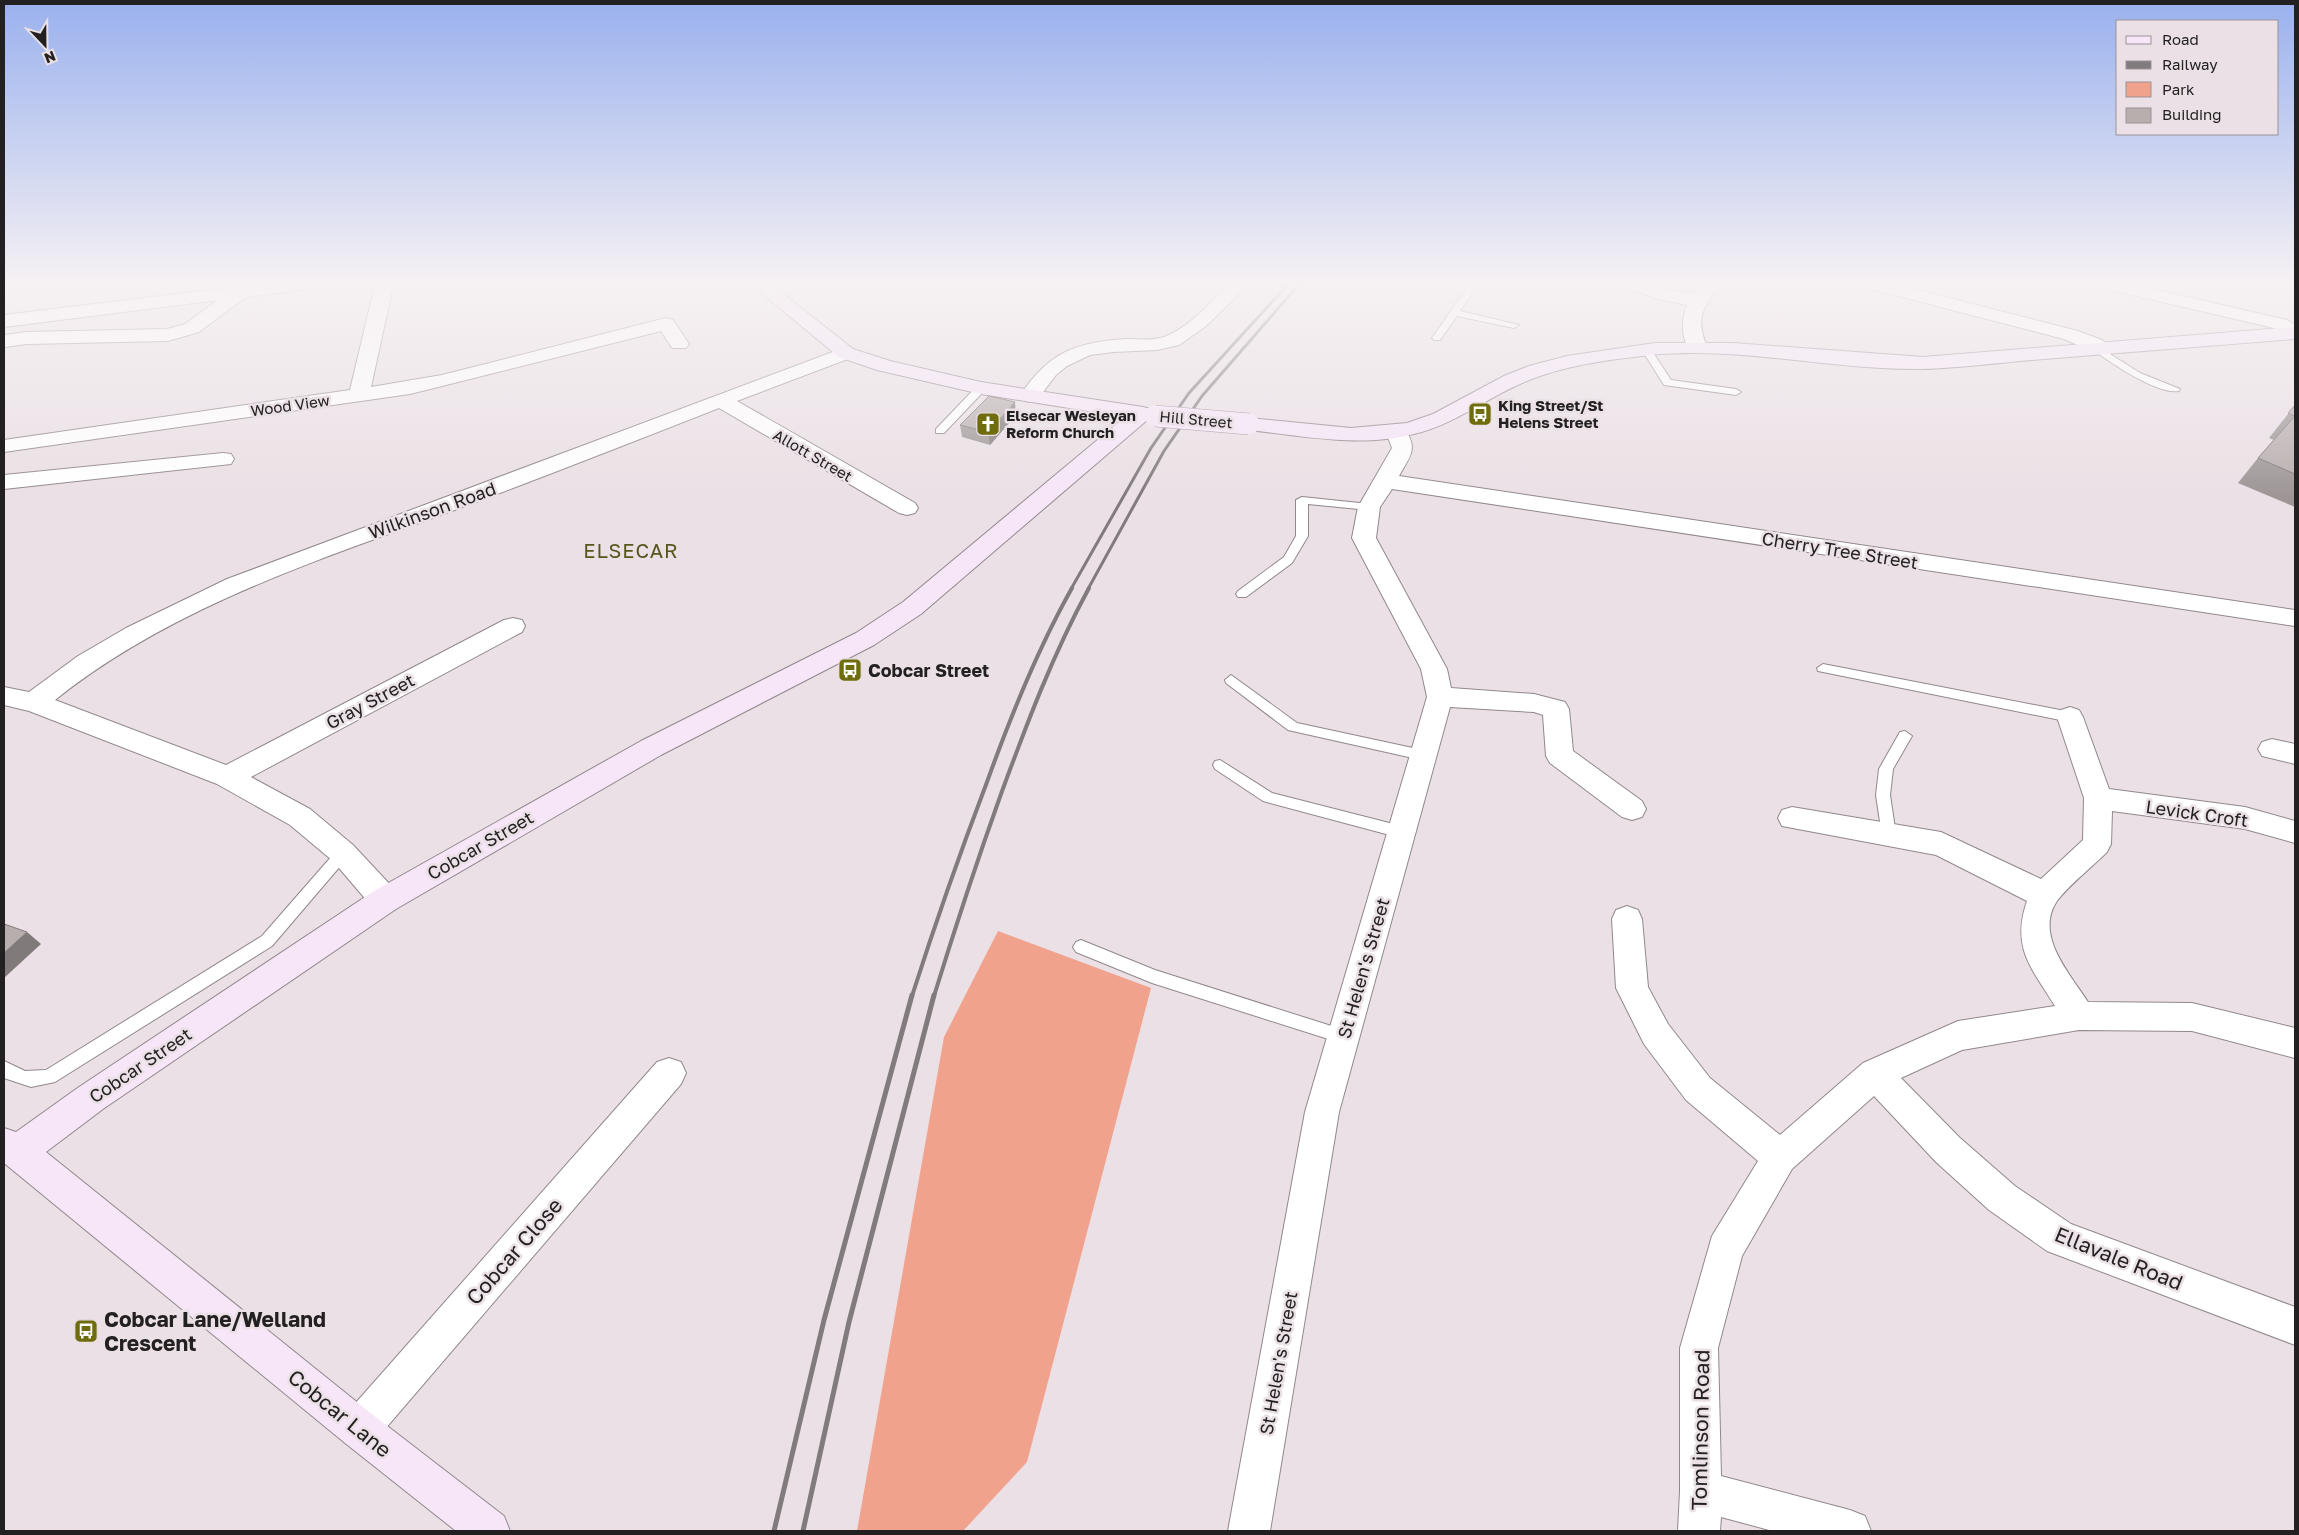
<svg xmlns="http://www.w3.org/2000/svg" width="2299" height="1535" font-family="'Golos Text',sans-serif">
<rect width="100%" height="100%" fill="#eae0e5"/>
<!-- green -->
<polygon fill="#f1a28c" points="998,931 1151,988 1027,1462 963,1531 857,1531 944,1037"/>
<g fill="none" stroke-linecap="round" stroke-linejoin="round">
<!-- lane casing -->
<g stroke="#91888c" stroke-width="2">
<g id="lane">
<polygon points="1472,281 1481,281 1460,311 1519,325 1514,328 1457,316 1440,340 1434,340 1432,338"/>
<path d="M2099 347 2140 373 2180 389 2179 391C2158 395 2113 364 2096 352L2094 350Z"/>
<polygon points="1644,348 1650,348 1671,380 1736,389 1741,392 1736,395 1664,385 1642,350"/>
<polygon points="981,385 985,386 985,390 944,433 936,433 936,429 977,386"/>
<polygon points="1302,497 1369,504 1375,507 1369,510 1308,504 1308,536 1292,563 1246,597 1238,597 1236,594 1238,591 1284,557 1296,536 1296,500"/>
<polygon points="1823,664 2070,712 2077,717 2070,722 1818,671 1817,668"/>
<polygon points="1231,675 1297,723 1422,750 1429,755 1422,760 1288,730 1226,683 1225,680"/>
<polygon points="1905,731 1912,736 1893,769 1890,795 1896,835 1894,839 1884,839 1882,835 1876,795 1879,769 1900,732"/>
<polygon points="1220,760 1272,793 1401,826 1406,828 1408,832 1406,836 1401,838 1263,801 1215,769 1213,765 1215,761"/>
<polygon points="343,847 348,849 350,853 348,857 272,946 55,1082 31,1087 4,1078 4,1061 25,1071 46,1070 262,936 338,849"/>
<polygon points="1081,940 1155,970 1344,1030 1350,1032 1352,1037 1350,1042 1344,1044 1152,983 1076,952 1073,947 1076,942"/>
</g>
</g>
<!-- street casing -->
<g stroke="#91888c" stroke-width="2">
<g id="street">
<polygon points="285,281 338,281 335,285 329,286 246,297 199,332 168,341 27,344 4,347 4,335 27,332 167,329 185,324 218,300 4,327 4,315"/>
<polygon points="376,281 394,281 371,387 442,375 666,318 673,320 689,344 686,348 672,348 661,331 410,394 4,452 4,440 350,390"/>
<path d="M1233 281H1252L1206 326 1179 345 1157 350 1113 352 1090 355 1067 366 1056 375 1037 400 1030 402 1023 400 1020 396C1048 353 1075 342 1126 339 1138 339 1153 341 1164 337 1191 327 1212 300 1233 281Z"/>
<path d="M1617 281H1643L1666 289 1692 294 1703 281H1722C1705 307 1693 315 1708 349L1705 353H1691C1681 338 1681 321 1687 305L1655 298 1620 285Z"/>
<path d="M1853 281H1883L2078 331 2102 340 2113 350 2110 354C2097 357 2077 344 2064 339L1856 285Z"/>
<polygon points="2086,281 2118,281 2287,320 2295,325 2295,339 2274,328 2089,285"/>
<path d="M846 347 853 349 856 353 853 357 737 401 915 503 918 508 915 513 907 515 899 513 719 408C630 443 541 478 452 511 315 561 170 608 55 700L226 765 504 620 513 618 522 620 525 626 522 632 251 777 310 809 353 845 396 891 400 900 396 909 385 912 374 909 333 861 290 825 217 784 29 711 4 705V687L29 692 78 656 126 628 227 579Z"/>
<path d="M1397 426 1404 428C1419 449 1410 456 1399 476L2295 610V626L1392 489 1380 507 1376 538 1447 669 1451 688 1534 694 1565 702 1569 709 1573 751 1642 801 1646 809 1642 817 1632 820 1622 817 1550 763 1546 756 1543 715 1534 712 1450 707 1339 1112 1270 1531H1228L1305 1112 1427 697 1421 669 1352 538 1358 507 1392 448 1386 432 1390 428Z"/>
<polygon points="223,453 231,454 234,459 231,464 4,489 4,475"/>
<path d="M2070 707 2079 710 2083 717 2109 789 2245 807 2295 821V843L2245 829 2112 811 2111 844 2107 852C2093 866 2068 886 2057 901 2034 935 2070 974 2088 1002L2192 1003 2295 1028V1058L2192 1031 2079 1030 1962 1050 1901 1078 1960 1138 2015 1186 2071 1224 2295 1307V1345L2047 1251 1989 1210 1936 1162 1874 1096 1792 1169 1742 1256 1718 1348 1721 1476 1850 1510 1865 1516 1871 1531H1773L1721 1517 1720 1531H1678L1680 1491V1348L1712 1236 1758 1161 1686 1100 1644 1044 1616 988 1612 919 1616 910 1627 906 1638 910 1642 919 1648 987 1668 1024 1710 1078 1780 1135 1863 1063 1958 1021 2055 1006C2031 967 2011 948 2027 901L1936 855 1782 826 1778 818 1782 810 1792 807 1941 832 2041 879 2083 840 2084 798 2057 717 2061 710Z"/>
<polygon points="2272,739 2295,744 2295,764 2262,756 2258,749 2262,742"/>
<polygon points="669,1058 681,1062 686,1073 681,1084 373,1443 359,1449 345,1443 339,1429 345,1415 657,1062"/>
</g>
</g>
<!-- secondary casing -->
<g stroke="#91888c" stroke-width="2">
<g id="secondary">
<polygon points="747,281 767,281 853,349 890,361 981,382 1143,407 1162,412 1165,416 1162,420 1146,421 921,614 874,645 661,755 396,909 103,1109 46,1152 373,1415 504,1516 510,1531 456,1531 345,1443 4,1163 4,1128 16,1132 79,1087 374,891 641,741 856,633 903,602 1125,417 981,394 877,370 839,357"/>
<path d="M2295 327V339C2211 346 2128 352 2044 359 2004 362 1962 368 1922 369 1831 370 1741 346 1650 355 1606 360 1560 366 1520 384 1484 400 1453 425 1414 434 1360 448 1303 436 1249 430L1242 428 1239 424 1242 420 1249 418 1351 428 1407 423 1433 414 1504 376 1529 366 1567 356 1655 343H1733L1923 357Z"/>
</g>
</g>
<!-- lane -->
<use href="#lane" fill="#fff" fill-rule="evenodd"/>
<!-- street -->
<use href="#street" fill="#fff" fill-rule="evenodd"/>
<!-- secondary -->
<use href="#secondary" fill="#f6e6f8" fill-rule="evenodd"/>
<!-- rail-far2 -->
<g stroke="#817b7e" stroke-width="3">
<polyline points="1071,589 1151,448 1189,393 1291,281"/>
<polyline points="1088,589 1164,451 1202,396 1302,281"/>
</g>
<!-- rail-far1 -->
<g stroke="#817b7e" stroke-width="4">
<path d="M912 996C935 924 960 853 987 782 1011 715 1037 650 1072 588"/>
<path d="M934 996C955 928 977 861 1001 794 1027 723 1053 654 1089 588"/>
</g>
<!-- rail -->
<g stroke="#817b7e" stroke-width="5">
<polyline points="774,1531 824,1320 912,995"/>
<polyline points="803,1531 849,1322 934,995"/>
</g>
<!-- secondary-bridge casing -->
<g stroke="#91888c" stroke-width="22" stroke-linecap="butt">
<polyline id="secondary-bridge" points="1155,416 1249,424"/>
</g>
<!-- secondary-bridge -->
<use href="#secondary-bridge" stroke="#f6e6f8" stroke-width="21"/>
</g>
<!-- wall -->
<g fill="#9e9696">
<polygon points="2295,405 2295,507 2238,483 2258,458 2274,440 2269,438"/>
<polygon points="1016,415 990,445 962,437 960,425"/>
</g>
<!-- shaded-wall -->
<g fill="#817a7a">
<polygon points="1015,402 1016,415 990,445 988,432"/>
<polygon points="27,932 41,944 4,978 4,953"/>
</g>
<!-- building -->
<g fill="#b8aeae" stroke="#817a7a">
<polygon points="989,396 1015,402 988,432 960,425"/>
<polygon points="2295,405 2295,474 2258,458 2295,416 2288,413"/>
<polygon points="4,924 27,932 4,953"/>
</g>
<!-- sky -->
<linearGradient id="sky" x2="0" y2="1"><stop stop-color="#9ab1ee"/><stop offset="0.57" stop-color="#f6f1f3"/><stop offset="1" stop-color="#f6f1f3" stop-opacity="0"/></linearGradient>
<rect width="2299" height="496" fill="url(#sky)"/>
<!-- icons -->
<defs>
<g id="bus-square" transform="scale(1.25)"><rect x="-9" y="-9" width="18" height="18" rx="4" fill="#6e6c0c" stroke="#eae0e5"/><path d="M-5-6H5V4H4V6H2V4H-2V6H-4V4H-5ZM-3.5-4V0h7V-4ZM-3.5 1.2v1.5H-2V1.2ZM2 1.2v1.5H3.5V1.2Z" fill="#fff"/></g>
<g id="church-square" transform="scale(1.25)"><rect x="-9" y="-9" width="18" height="18" rx="4" fill="#6e6c0c" stroke="#eae0e5"/><path d="M-1.2-6h2.4v3.5h3.3v2.4h-3.3V6h-2.4V-.1h-3.3v-2.4h3.3Z" fill="#fff"/></g>
</defs>
<g fill-rule="evenodd">
<use href="#bus-square" x="1480" y="414"/>
<use href="#church-square" x="988" y="424"/>
<use href="#bus-square" x="850" y="670"/>
<use href="#bus-square" x="86" y="1331"/>
</g>
<g text-anchor="middle" dominant-baseline="central" stroke-width="5" stroke-linejoin="round" paint-order="stroke">
<!-- far-street labels -->
<g font-size="15" fill="#232021" stroke="#eae0e5">
<text transform="translate(290 405) rotate(-8)">Wood View</text>
<text transform="translate(1196 419) rotate(5)">Hill Street</text>
<text transform="translate(813 455) rotate(30)">Allott Street</text>
</g>
<!-- far-poi labels -->
<g font-size="15" font-weight="bold" fill="#232021" stroke="#eae0e5" text-anchor="start">
<text x="1498" y="405">King Street/St<tspan x="1498" dy="17">Helens Street</tspan></text>
<text x="1006" y="415">Elsecar Wesleyan<tspan x="1006" dy="17">Reform Church</tspan></text>
</g>
<!-- street labels -->
<g font-size="18" fill="#232021" stroke="#eae0e5">
<text transform="translate(432 510) rotate(-20)">Wilkinson Road</text>
<text transform="translate(1840 550) rotate(9)">Cherry Tree Street</text>
<text transform="translate(370 701) rotate(-28)">Gray Street</text>
<text transform="translate(2197 813) rotate(8)">Levick Croft</text>
<text transform="translate(480 845) rotate(-30)">Cobcar Street</text>
<text transform="translate(1363 968) rotate(-74)">St Helen's Street</text>
<text transform="translate(140 1065) rotate(-34)">Cobcar Street</text>
<text transform="translate(1278 1363) rotate(-80)">St Helen's Street</text>
</g>
<!-- poi labels -->
<g font-size="18" font-weight="bold" fill="#232021" stroke="#eae0e5" text-anchor="start">
<text x="868" y="670">Cobcar Street</text>
</g>
<!-- quarter labels -->
<g font-size="20" letter-spacing="1" fill="#57561b" stroke="#eae0e5">
<text x="631" y="550">ELSECAR</text>
</g>
<!-- near-street labels -->
<g font-size="21" fill="#232021" stroke="#eae0e5">
<text transform="translate(514 1251) rotate(-49)">Cobcar Close</text>
<text transform="translate(2119 1258) rotate(22)">Ellavale Road</text>
<text transform="translate(340 1413) rotate(39)">Cobcar Lane</text>
<text transform="translate(1700 1430) rotate(-89)">Tomlinson Road</text>
</g>
<!-- near-poi labels -->
<g font-size="21" font-weight="bold" fill="#232021" stroke="#eae0e5" text-anchor="start">
<text x="104" y="1319">Cobcar Lane/Welland<tspan x="104" dy="24">Crescent</tspan></text>
</g>
</g>
<!-- border -->
<rect width="2299" height="1535" fill="none" stroke="#232021" stroke-width="10"/>
<!-- legend -->
<rect x="2116" y="20" width="162" height="115" fill="#eae0e5" stroke="#9a9397"/>
<rect x="2126" y="36" width="25" height="8" fill="#f6e6f8" stroke="#9a9397"/>
<text x="2162" y="45" font-size="15" fill="#232021">Road</text>
<rect x="2126" y="61" width="25" height="8" fill="#817b7e" stroke="#9a9397"/>
<text x="2162" y="70" font-size="15" fill="#232021">Railway</text>
<rect x="2126" y="82" width="25" height="15" fill="#f1a28c" stroke="#9a9397"/>
<text x="2162" y="95" font-size="15" fill="#232021">Park</text>
<rect x="2126" y="108" width="25" height="15" fill="#b8aeae" stroke="#9a9397"/>
<text x="2162" y="120" font-size="15" fill="#232021">Building</text>
<!-- north arrow -->
<g transform="translate(45 45) rotate(158)" stroke="#eae0e5" stroke-width="4" paint-order="stroke">
<path d="M0-4L9 19L0 12L-9 19Z" fill="#232021"/>
<text y="-8" font-size="14" font-weight="bold" text-anchor="middle" fill="#232021">N</text>
</g>
</svg>
